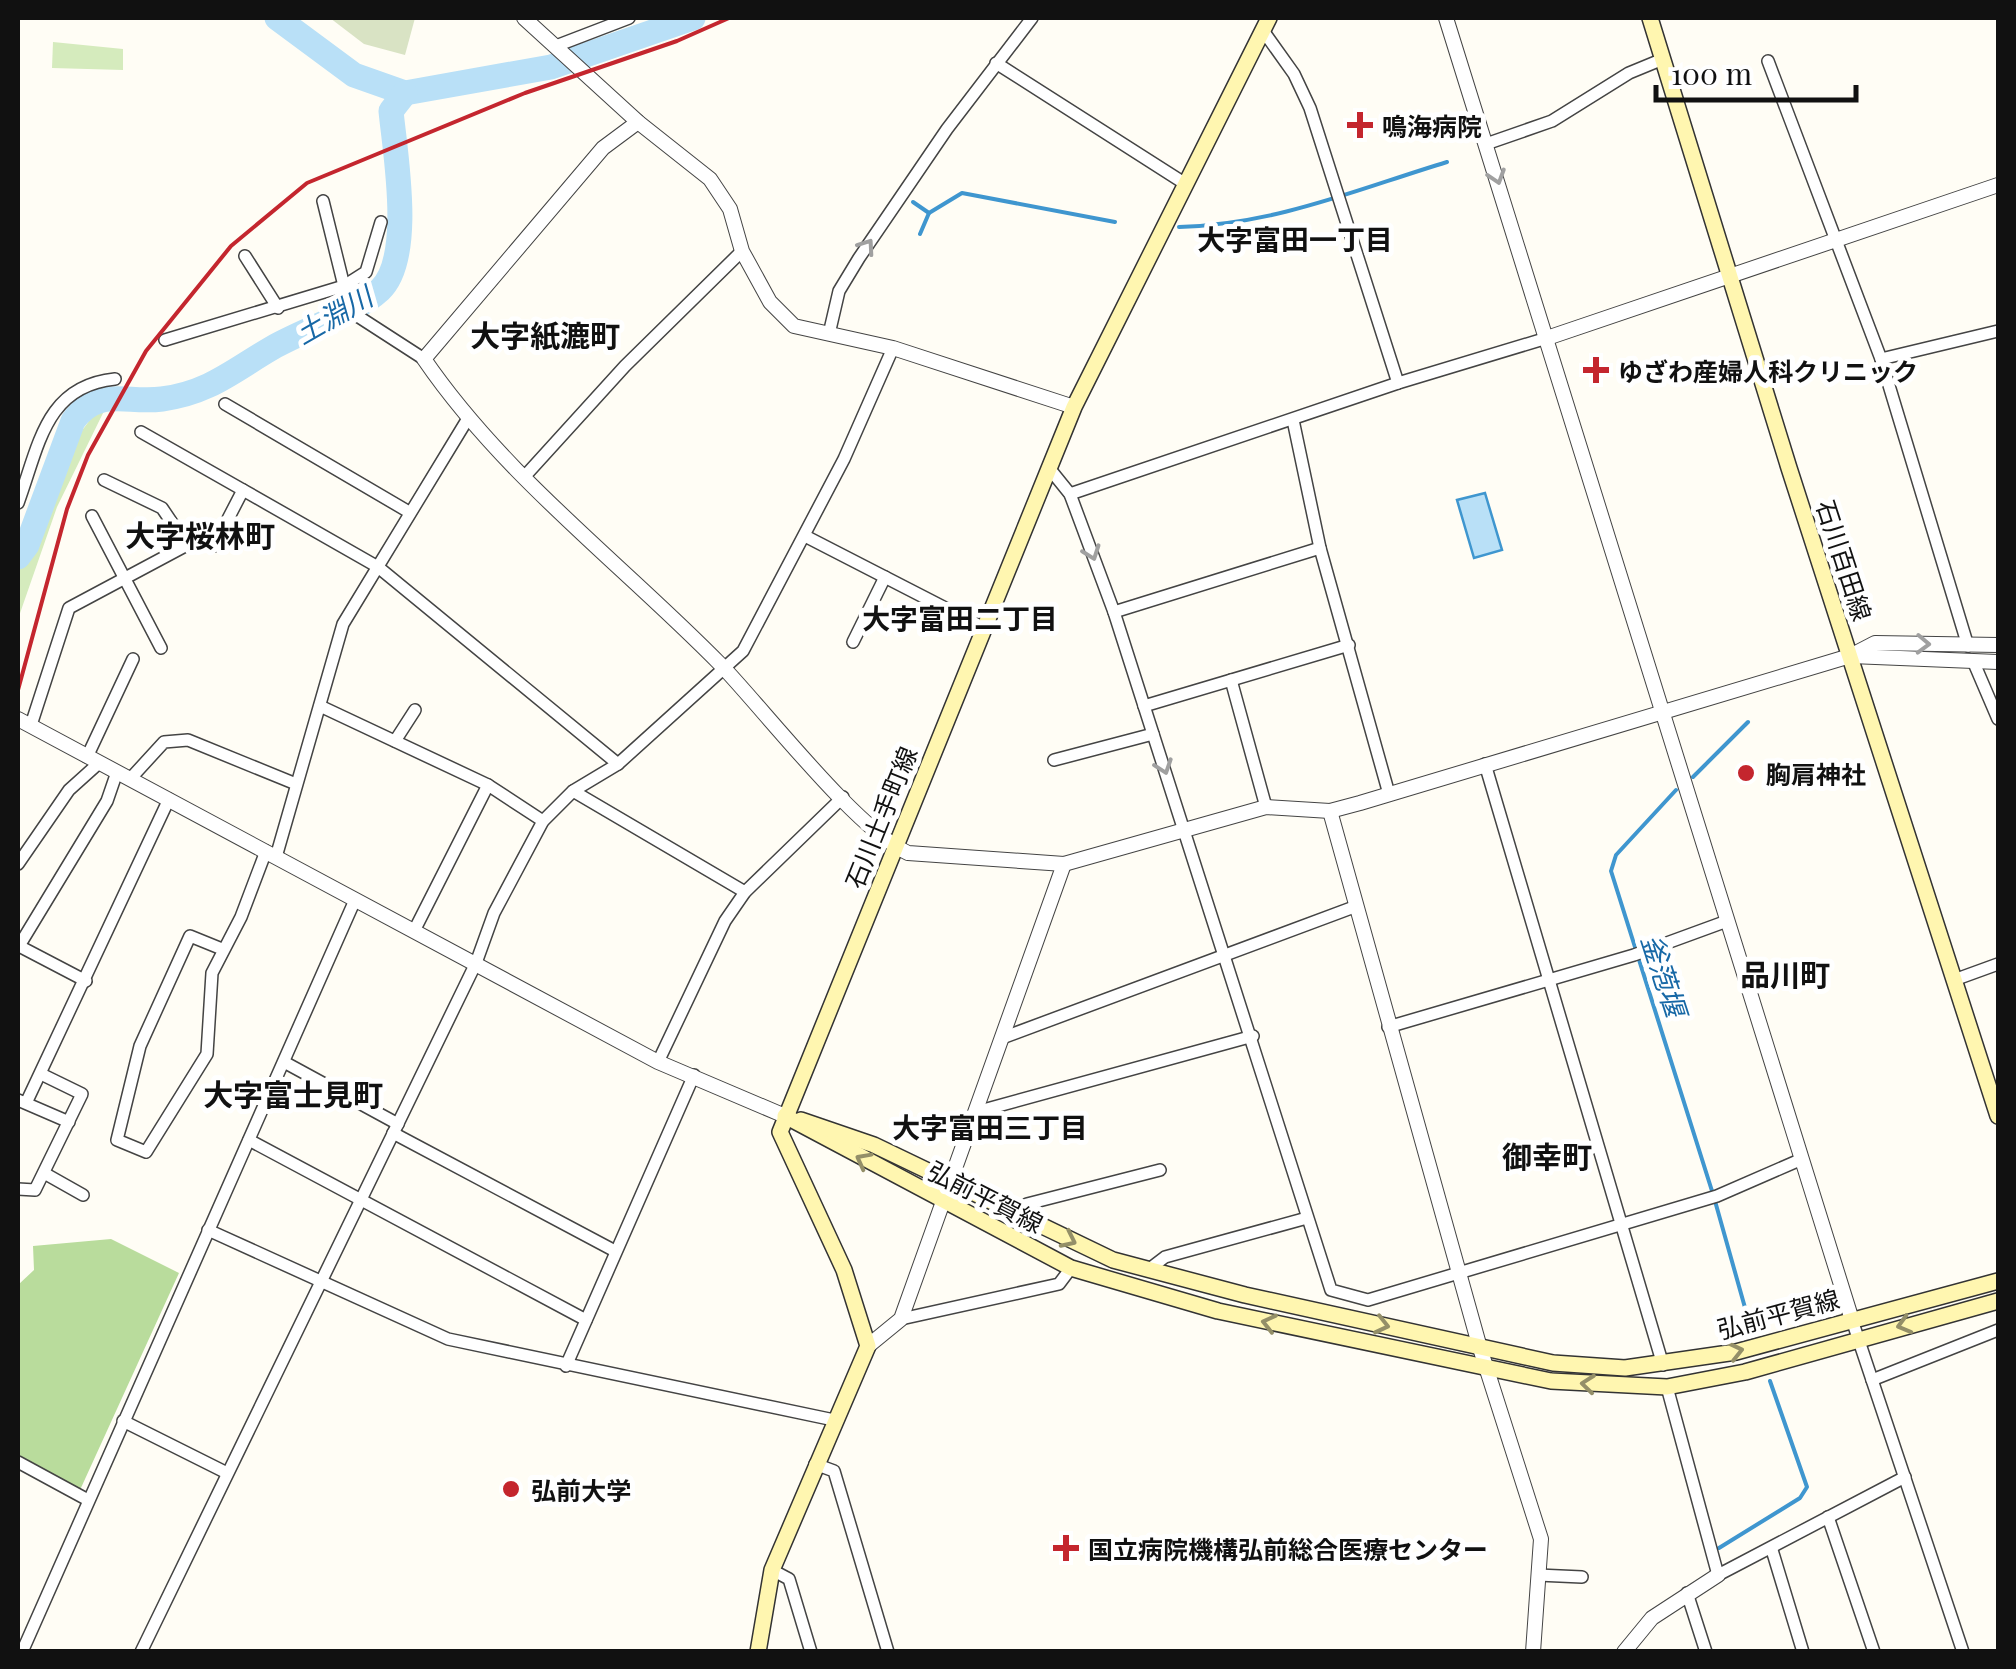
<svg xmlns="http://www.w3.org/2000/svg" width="2016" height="1669" font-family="'Playfair Display','Noto Sans JP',serif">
<rect width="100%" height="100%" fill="#fffdf5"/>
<!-- green -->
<g fill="#d5ebbd">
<polygon points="53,42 123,49 123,70 52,68"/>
<polygon points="98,409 105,409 57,507 18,619 18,568 78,436"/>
</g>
<!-- forest -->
<polygon fill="#b9dc9c" points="111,1239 179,1273 80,1490 18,1456 18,1285 34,1270 33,1246"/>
<!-- cemetery -->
<polygon fill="#d9e3c4" points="330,18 415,18 405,55 364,44"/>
<!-- water -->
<polygon fill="#b9e0f7" stroke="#3f96cf" stroke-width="2.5" points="1485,493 1502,550 1474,558 1457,500"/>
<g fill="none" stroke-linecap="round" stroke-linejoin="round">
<!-- stream -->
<g stroke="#3f96cf" stroke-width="4">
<polyline points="913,202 929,213"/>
<path d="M1179 227C1277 224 1355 190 1447 162"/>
<polyline points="920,234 929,213 962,193 1115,222"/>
<polyline points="1693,777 1748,722"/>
<polyline points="1676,790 1616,855 1611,871 1712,1191"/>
<polyline points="1715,1201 1751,1329"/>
<polyline points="1719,1548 1800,1498 1807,1487 1770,1381"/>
</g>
<!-- river -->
<g stroke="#b9e0f7" stroke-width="25">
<polyline points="277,18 354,75 405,93 551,67 693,18"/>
<path d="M18 557 27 545 73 421C98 386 126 404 162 399 209 393 234 370 272 348 303 330 354 314 380 290 414 258 395 153 391 111L405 93"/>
</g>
<!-- minor casing -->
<g stroke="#444" stroke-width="14">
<g id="minor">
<polyline points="1264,32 1294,74 1310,108 1398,383"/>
<polyline points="556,46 629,18"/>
<polyline points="1768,61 1881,359 1968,646"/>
<polyline points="996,63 1184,183"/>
<polyline points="1486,144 1552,121 1629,73 1663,59"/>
<polyline points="323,201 345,290 359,317 424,359"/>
<polyline points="245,256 278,308"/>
<polyline points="829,334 839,291 859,258 947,129 1032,18"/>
<polyline points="165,340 344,286 366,272 381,222"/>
<polyline points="1881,359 1998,331"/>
<polyline points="225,404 409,512"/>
<polyline points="1293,420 1320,548 1389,794"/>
<polyline points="141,432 243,490"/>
<polyline points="1049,468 1070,494 1114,612 1331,1290 1368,1300 1717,1196 1802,1159"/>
<polyline points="525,476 625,366 742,251"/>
<polyline points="104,480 162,508 187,545"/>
<polyline points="1070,494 1398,383 1547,338"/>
<path d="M18 503C39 446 45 386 115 379"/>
<polyline points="92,516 161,648"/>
<polyline points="805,536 984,628"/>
<polyline points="1114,612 1320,548"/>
<polyline points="853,642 885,577"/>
<polyline points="1974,663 1998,719"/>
<polyline points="1231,680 1266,807"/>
<polyline points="320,706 488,785 543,821"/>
<polyline points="1144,706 1349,645"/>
<polyline points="31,725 69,608 187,545 214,546 243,490 378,567 618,764"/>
<polyline points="395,741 415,710"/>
<polyline points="87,757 133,659"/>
<polyline points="1054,760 1153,734"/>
<polyline points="1485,764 1663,1365"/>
<polyline points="131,778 164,742 188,740 296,784"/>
<polyline points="573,791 745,892"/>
<polyline points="276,857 343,624 467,420"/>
<polyline points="18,864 69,790 99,763"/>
<polyline points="414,931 488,785"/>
<polyline points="222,949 190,936 140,1046 117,1140 146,1152 207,1054 212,973 241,917 266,851"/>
<polyline points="1954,980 1998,964"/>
<polyline points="86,981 19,946 107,801 117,772"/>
<polyline points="1388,1027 1634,955 1727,921"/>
<polyline points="1002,1038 1354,907"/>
<polyline points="284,1062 398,1124"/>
<polyline points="658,1062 725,921 745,892 843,797"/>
<polyline points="18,1100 69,1122"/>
<polyline points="27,1101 169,799"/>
<polyline points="976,1112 1253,1036"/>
<polyline points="393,1133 615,1251"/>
<polyline points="249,1140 586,1320"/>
<polyline points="44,1173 83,1195"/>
<polyline points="18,1189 35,1190 82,1094 41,1074"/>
<polyline points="1017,1215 1027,1204 1160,1170"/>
<polyline points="208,1230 448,1339 834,1420"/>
<polyline points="1148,1270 1165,1257 1307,1218"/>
<polyline points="901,1319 1059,1284 1071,1268"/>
<polyline points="1852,1320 1963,1652"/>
<polyline points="566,1366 694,1075"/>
<polyline points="1872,1380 1998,1330"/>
<polyline points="1667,1387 1718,1575 1905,1477"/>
<polyline points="123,1421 227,1473"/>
<polyline points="18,1462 88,1500"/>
<polyline points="815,1464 834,1471 888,1652"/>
<polyline points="1828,1517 1874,1652"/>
<polyline points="1772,1550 1803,1652"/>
<polyline points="772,1570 789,1579 811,1652"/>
<polyline points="1538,1575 1582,1577"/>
<polyline points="1687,1593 1706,1652"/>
<polyline points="22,1652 355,900"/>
<polyline points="141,1652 476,963 494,913 543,821 573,791 618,764 743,651 844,459 893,348"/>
</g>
</g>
<!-- tertiary casing -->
<g stroke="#444" stroke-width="16">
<g id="tertiary">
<polyline points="524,18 638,122 710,179 730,209 742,251 770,302 794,326 893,348 1074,407"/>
<polyline points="1446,18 1852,1320"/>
<path d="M638 122 603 148 424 359C504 476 622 564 721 665 765 711 857 830 908 853L1064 864 1266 807 1330 811 1360 803 1850 656 1875 643 1998 645"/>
<polyline points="1547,338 1998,185"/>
<polyline points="1851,656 1998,662"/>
<polyline points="18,719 658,1062 785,1116"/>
<polyline points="1330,811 1480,1348 1541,1539 1533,1652"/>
<polyline points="868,1346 901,1319 1064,864"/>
<polyline points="1624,1652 1652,1618 1718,1575"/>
</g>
</g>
<!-- secondary casing -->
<g stroke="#333" stroke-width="18">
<g id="secondary">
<polyline points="1650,18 1789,468 1998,1116"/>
<polyline points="785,1116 1071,1268 1218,1311 1551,1381 1667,1387 1745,1372 1998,1301"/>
<polyline points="801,1120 874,1145 1113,1260 1245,1295 1553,1363 1625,1368 1736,1352 1998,1281"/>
<polyline points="758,1652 772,1570 868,1346 844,1270 780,1132 1074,407 1269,18"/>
</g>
</g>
<!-- minor -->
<use href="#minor" stroke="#fff" stroke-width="11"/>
<!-- tertiary -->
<use href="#tertiary" stroke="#fff" stroke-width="14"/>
<!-- secondary -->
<use href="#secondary" stroke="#fff6b0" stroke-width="15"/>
<!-- rail -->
<polyline stroke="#c4262e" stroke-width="4" points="18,690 67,509 88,455 146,351 231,246 307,183 525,93 677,41 729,18"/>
</g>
<!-- one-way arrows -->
<defs><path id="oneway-chevron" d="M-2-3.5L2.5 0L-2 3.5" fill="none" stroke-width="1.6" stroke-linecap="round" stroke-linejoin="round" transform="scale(2.5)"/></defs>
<g stroke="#a0a0a0">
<use href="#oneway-chevron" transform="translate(1497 177) rotate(72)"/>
<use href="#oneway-chevron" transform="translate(867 246) rotate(-55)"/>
<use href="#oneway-chevron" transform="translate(1092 553) rotate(70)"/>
<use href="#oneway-chevron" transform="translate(1923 644) rotate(2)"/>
<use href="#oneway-chevron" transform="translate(1164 767) rotate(71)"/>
</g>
<g stroke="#948f68">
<use href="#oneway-chevron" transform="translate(863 1160) rotate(-152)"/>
<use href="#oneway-chevron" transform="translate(1069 1240) rotate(26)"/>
<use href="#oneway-chevron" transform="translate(1269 1323) rotate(-167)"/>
<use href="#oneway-chevron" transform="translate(1382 1325) rotate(13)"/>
<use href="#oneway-chevron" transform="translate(1904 1325) rotate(164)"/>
<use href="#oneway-chevron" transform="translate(1736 1351) rotate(-13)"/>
<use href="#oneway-chevron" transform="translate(1588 1384) rotate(-174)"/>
</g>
<!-- markers -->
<g fill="#c4262e" stroke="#fff" stroke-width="4">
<path d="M1355 110h10v10h10v10h-10v10h-10v-10h-10v-10h10z"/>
<path d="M1591 355h10v10h10v10h-10v10h-10v-10h-10v-10h10z"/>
<circle cx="1746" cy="773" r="10"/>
<circle cx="511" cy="1489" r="10"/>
<path d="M1061 1533h10v10h10v10h-10v10h-10v-10h-10v-10h10z"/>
</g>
<g text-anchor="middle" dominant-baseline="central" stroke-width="10" stroke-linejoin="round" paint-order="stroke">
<!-- poi labels -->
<g font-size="25" font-weight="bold" fill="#111" stroke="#fff" text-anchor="start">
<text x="1382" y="125">鳴海病院</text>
<text x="1618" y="370">ゆざわ産婦人科クリニック</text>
<text x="1766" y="773">胸肩神社</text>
<text x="531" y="1489">弘前大学</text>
<text x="1088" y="1548">国立病院機構弘前総合医療センター</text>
</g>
<!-- street labels -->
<g font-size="25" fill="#111" stroke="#fff">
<text transform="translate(1845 560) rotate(72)">石川百田線</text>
<text transform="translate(880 817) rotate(-68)">石川土手町線</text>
<text transform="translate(986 1196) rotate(27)">弘前平賀線</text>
<text transform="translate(1778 1313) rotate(-15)">弘前平賀線</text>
</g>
<!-- neighbourhood labels -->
<g font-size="28" font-weight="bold" fill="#111" stroke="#fff">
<text x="1295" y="238">大字富田一丁目</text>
<text x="960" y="617">大字富田二丁目</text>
<text x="990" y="1126">大字富田三丁目</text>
</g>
<!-- water labels -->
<g font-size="28" font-style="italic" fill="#1768a6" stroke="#fff">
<text transform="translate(333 314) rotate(-30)">土淵川</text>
<text transform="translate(1665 975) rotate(72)">釜萢堰</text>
</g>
<!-- quarter labels -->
<g font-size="30" font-weight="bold" fill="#111" stroke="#fff">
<text x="545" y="335">大字紙漉町</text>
<text x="200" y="535">大字桜林町</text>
<text x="1785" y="974">品川町</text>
<text x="293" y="1094">大字富士見町</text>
<text x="1547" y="1156">御幸町</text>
</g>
</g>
<!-- border -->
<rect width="2016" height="1669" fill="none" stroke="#111111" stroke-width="40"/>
<!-- scale -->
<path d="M1656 85v15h200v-15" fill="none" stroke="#111111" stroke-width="5"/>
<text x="1671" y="85" font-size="30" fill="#111111" stroke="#ffffff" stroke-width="8" paint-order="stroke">100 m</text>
</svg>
